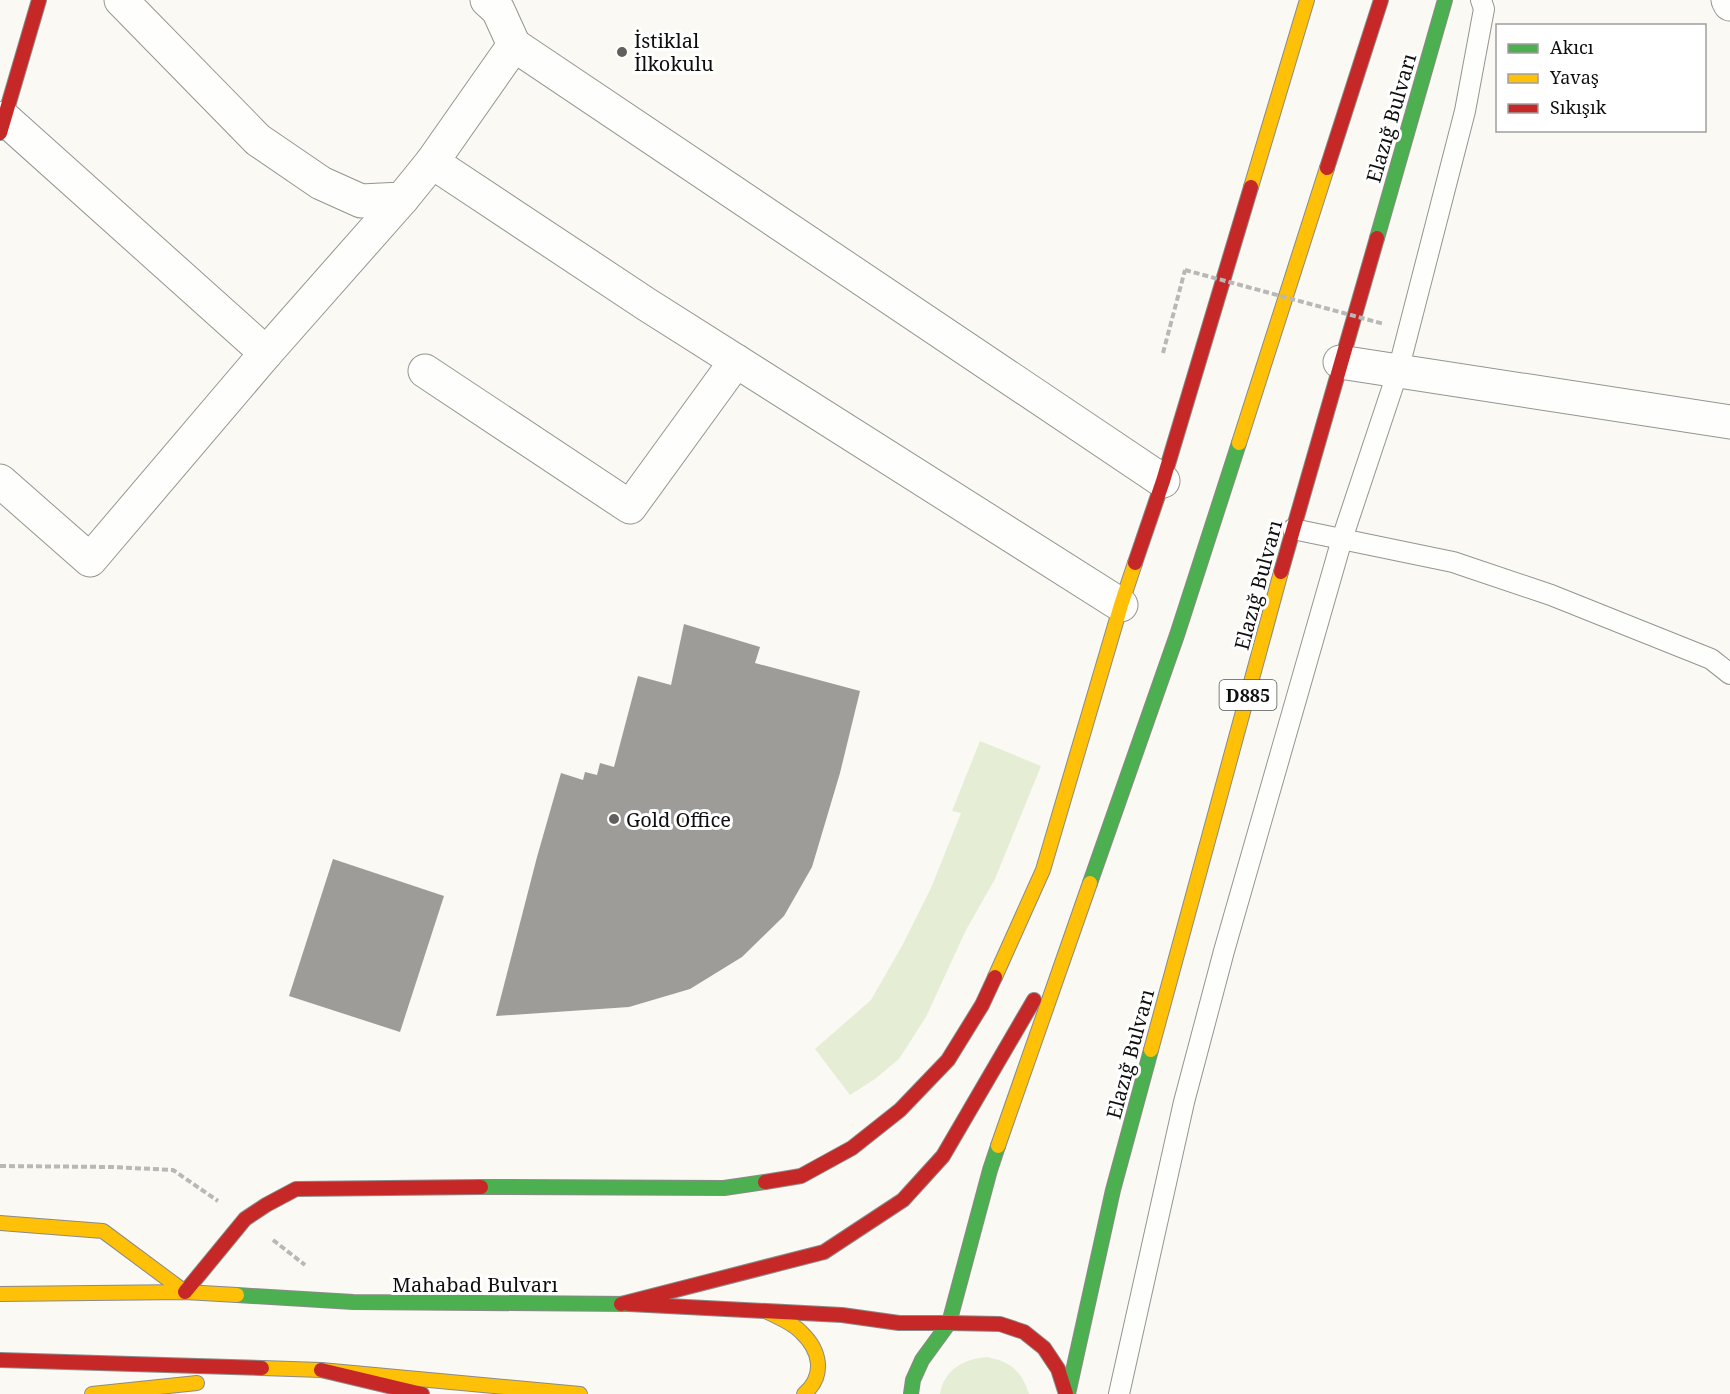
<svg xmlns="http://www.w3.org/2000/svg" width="1730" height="1394" font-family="'Noto Serif',serif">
<rect width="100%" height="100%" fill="#faf9f4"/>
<!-- green -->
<g fill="#e5eed5">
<polygon points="980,741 1041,766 995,879 966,930 926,1017 899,1059 875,1079 850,1095 815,1049 871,1000 903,944 931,888 961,813 952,811"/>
<path d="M987 1357C1011 1362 1021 1370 1029 1394H940C944 1369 964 1359 987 1357Z"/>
</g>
<!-- building -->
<g fill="#9e9c99">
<polygon points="684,624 760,647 755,663 860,691 840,773 812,867 784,916 742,957 690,989 629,1007 496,1016 537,857 561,773 583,780 585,772 597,775 600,763 614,767 638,676 671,685"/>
<polygon points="333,859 444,896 400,1032 289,996"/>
</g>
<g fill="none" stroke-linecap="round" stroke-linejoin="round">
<!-- lane casing -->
<g stroke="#949492" stroke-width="22">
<g id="lane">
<polyline points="1293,529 1453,562 1551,595 1711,659 1730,674"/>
<polyline points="1119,1394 1184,1102 1224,951 1342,539 1398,371 1465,111 1484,9 1481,0"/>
</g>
</g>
<!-- street casing -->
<g stroke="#949492" stroke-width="35">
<g id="street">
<polyline points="121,0 258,140 321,183 361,201 402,199 432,162 514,45 1163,481"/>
<polyline points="487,0 498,10 514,45"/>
<polyline points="1728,0 1730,4"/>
<polyline points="4,118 266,353 402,199"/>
<polyline points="432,162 646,304 1121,605"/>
<polyline points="1340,362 1730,422"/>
<polyline points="425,371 630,507 736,361"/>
<polyline points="0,481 90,560 266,353"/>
</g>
</g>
<!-- fast casing -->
<g stroke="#8b8a88" stroke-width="16">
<g id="fast">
<polyline points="1377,238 1445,0"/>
<polyline points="1090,883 1177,635 1239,443"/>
<polyline points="481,1187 724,1188 765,1182"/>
<polyline points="237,1295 353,1302 629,1304"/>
<polyline points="911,1394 913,1380 922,1360 949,1323 990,1170 998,1146"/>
<polyline points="1068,1394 1113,1190 1151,1050"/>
</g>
</g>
<!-- slow casing -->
<g stroke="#8b8a88" stroke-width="16">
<g id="slow">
<polyline points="1251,187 1307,0"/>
<polyline points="1239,443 1327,168"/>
<polyline points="995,977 1043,870 1121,605 1135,563"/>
<polyline points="1151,1050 1281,572"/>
<polyline points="998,1146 1090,883"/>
<polyline points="0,1223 103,1231 185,1292"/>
<polyline points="0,1294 185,1292 237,1295"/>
<path d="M768 1312C779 1318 793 1323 801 1332 820 1350 826 1375 804 1394"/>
<polyline points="262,1368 321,1370 580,1394"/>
<polyline points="92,1394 197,1383"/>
</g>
</g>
<!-- jam casing -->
<g stroke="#8b8a88" stroke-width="16">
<g id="jam">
<polyline points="0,133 39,0"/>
<polyline points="1327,168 1381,0"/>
<polyline points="1135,563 1163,481 1251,187"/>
<polyline points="1281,572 1377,238"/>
<polyline points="765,1182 801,1176 852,1148 900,1110 948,1060 982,1005 995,977"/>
<polyline points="185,1292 245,1219 266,1205 296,1189 481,1187"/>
<polyline points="621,1304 824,1252 903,1200 943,1156 1034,1000"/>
<polyline points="629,1304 842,1315 899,1323 949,1323"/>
<polyline points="949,1323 1000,1324 1024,1332 1044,1348 1058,1369 1066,1394"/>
<polyline points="0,1360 262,1368"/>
<polyline points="321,1370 422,1394"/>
</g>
</g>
<!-- path -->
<g stroke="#b8b8b7" stroke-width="4" stroke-dasharray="6 3" stroke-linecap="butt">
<polyline points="1163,353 1185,270"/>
<polyline points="0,1166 112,1167 173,1170 218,1201"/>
<polyline points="273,1240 305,1265"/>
</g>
<!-- lane -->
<use href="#lane" stroke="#fefefd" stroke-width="20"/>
<!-- street -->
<use href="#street" stroke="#fefefd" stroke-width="33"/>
<!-- fast -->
<use href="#fast" stroke="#4caf50" stroke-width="14"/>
<!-- slow -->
<use href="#slow" stroke="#ffc107" stroke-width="14"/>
<!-- jam -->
<use href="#jam" stroke="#c62828" stroke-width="14"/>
<!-- path-bridge -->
<polyline stroke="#b8b8b7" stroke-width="4" stroke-dasharray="6 3" stroke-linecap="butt" points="1185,270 1384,324"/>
</g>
<!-- markers -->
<g fill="#61605e" stroke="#fff" stroke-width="2">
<circle cx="622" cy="52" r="6"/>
<circle cx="614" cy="819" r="6"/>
</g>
<g text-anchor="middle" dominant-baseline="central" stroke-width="6" stroke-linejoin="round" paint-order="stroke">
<!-- shield labels -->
<rect fill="#fff" stroke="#565656" stroke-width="1.5" x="1219.5" y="680" width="57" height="30" rx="4.5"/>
<g font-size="18" font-weight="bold" fill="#0e0e0e">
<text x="1248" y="695">D885</text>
</g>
<!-- poi labels -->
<g font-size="20" fill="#0e0e0e" stroke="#fff" text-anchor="start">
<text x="634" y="40">İstiklal<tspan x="634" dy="23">İlkokulu</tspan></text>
<text x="626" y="819">Gold Office</text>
</g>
<!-- street labels -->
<g font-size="20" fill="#0e0e0e" stroke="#fff">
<text transform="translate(1391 118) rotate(-74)">Elazığ Bulvarı</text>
<text transform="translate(1258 585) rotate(-75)">Elazığ Bulvarı</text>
<text transform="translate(1130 1054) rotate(-75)">Elazığ Bulvarı</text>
<text x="475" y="1284">Mahabad Bulvarı</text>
</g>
</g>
<!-- legend -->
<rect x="1496" y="24" width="210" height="108" fill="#ffffff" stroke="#9f9f9f" stroke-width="1.5"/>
<rect x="1508" y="44" width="30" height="9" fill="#4caf50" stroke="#9f9f9f" stroke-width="1.5"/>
<text x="1550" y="54" font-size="18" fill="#0e0e0e">Akıcı</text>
<rect x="1508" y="74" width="30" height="9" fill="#ffc107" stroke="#9f9f9f" stroke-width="1.5"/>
<text x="1550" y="84" font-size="18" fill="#0e0e0e">Yavaş</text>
<rect x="1508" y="104" width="30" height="9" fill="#c62828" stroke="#9f9f9f" stroke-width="1.5"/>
<text x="1550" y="114" font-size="18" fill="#0e0e0e">Sıkışık</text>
</svg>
